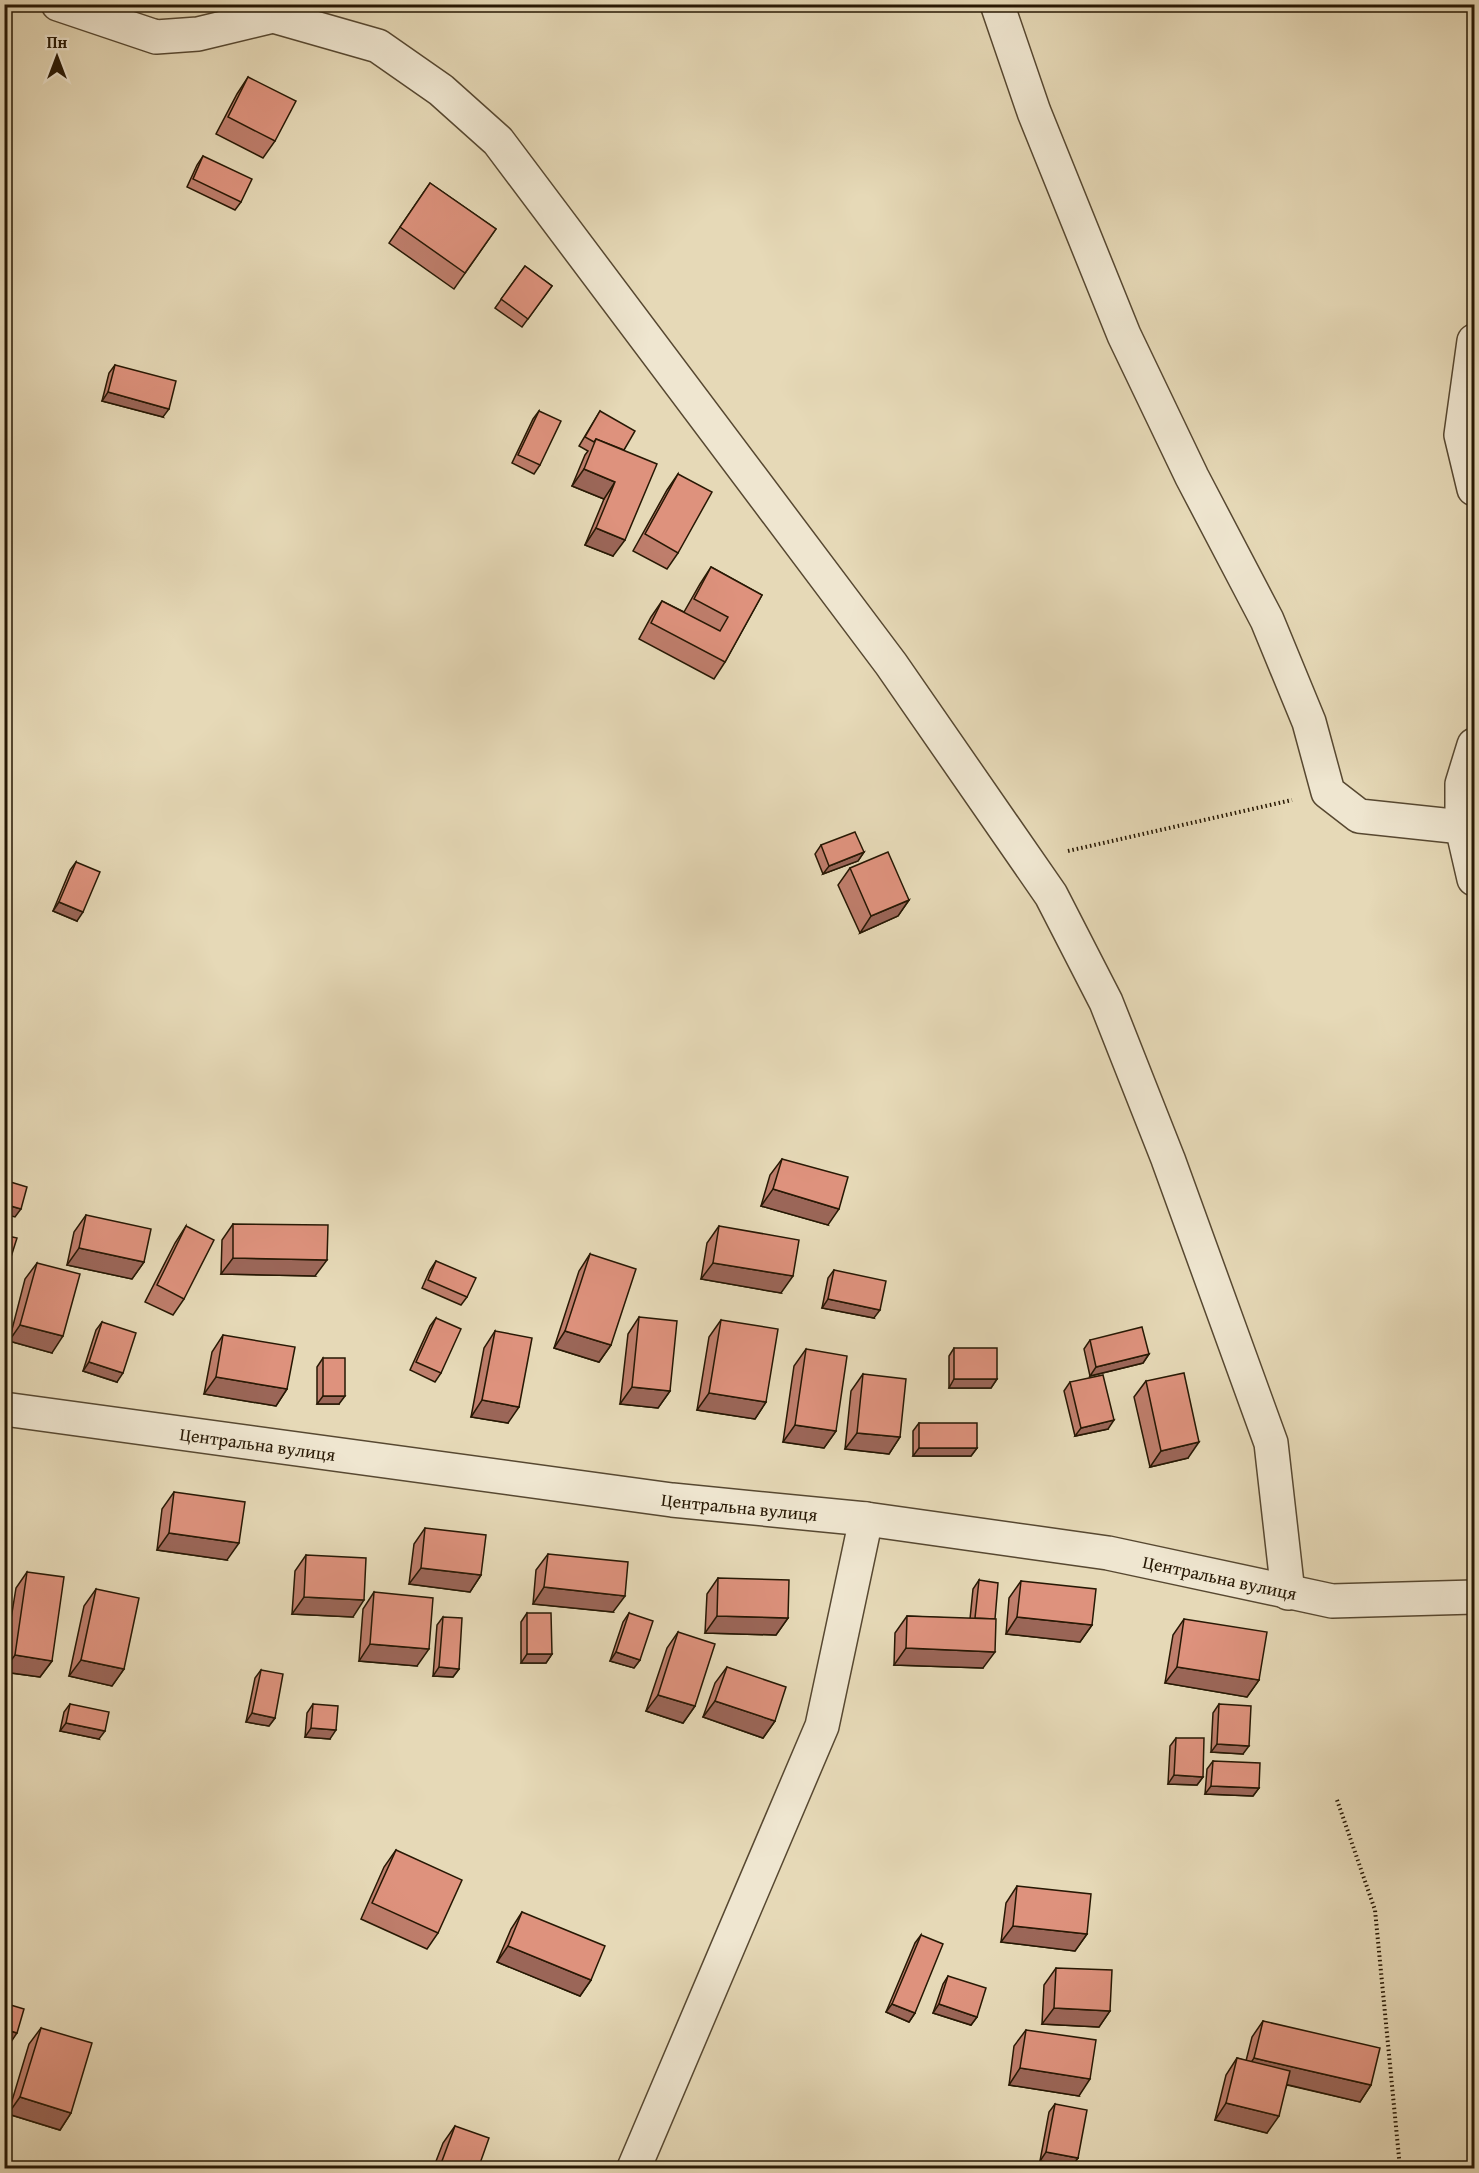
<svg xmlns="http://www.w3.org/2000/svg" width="1479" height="2173" font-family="'Gentium Book Plus',serif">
<rect width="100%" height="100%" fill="#e6d9b7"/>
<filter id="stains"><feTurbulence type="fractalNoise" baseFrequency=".00333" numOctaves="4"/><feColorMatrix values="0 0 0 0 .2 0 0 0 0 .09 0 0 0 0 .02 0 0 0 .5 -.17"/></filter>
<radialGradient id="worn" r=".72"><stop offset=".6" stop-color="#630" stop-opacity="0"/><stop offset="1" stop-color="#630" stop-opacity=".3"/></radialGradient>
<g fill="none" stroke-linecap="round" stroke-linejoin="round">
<!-- minor casing -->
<g stroke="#574831" stroke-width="36">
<g id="minor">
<polyline points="58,4 156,37 198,34 273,16 378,46 441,90 498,141 891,664 1051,895 1106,1002 1168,1159 1271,1443 1288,1593"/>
<polyline points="997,4 1034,112 1124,335 1192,477 1267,620 1309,722 1328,792 1359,816 1462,827"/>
<polyline points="1474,341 1461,435 1474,489"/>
<polyline points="1474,745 1462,784 1462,827 1474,879"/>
<path id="s1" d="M4 1409 672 1500 866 1519 1108 1553 1332 1601 1474 1597"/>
<polyline points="634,2168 822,1726 866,1519"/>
</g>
</g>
<!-- path -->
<g stroke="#271804" stroke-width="4" stroke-dasharray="1.5 3" stroke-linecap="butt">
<polyline points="1068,851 1292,800"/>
<polyline points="1337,1800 1375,1910 1400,2168"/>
</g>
<!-- minor -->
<use href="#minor" stroke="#efe6d0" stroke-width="33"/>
</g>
<!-- wall -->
<g fill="#bf7e6c" stroke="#271804" stroke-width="1.5">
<polygon points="248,77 275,141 263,158 216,134 237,94"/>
<polygon points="203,156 241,202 235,210 187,187 197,165"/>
<polygon points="430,183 496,229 454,289 389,243"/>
<polygon points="525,266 552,286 522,327 495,308"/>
<polygon points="115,365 163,417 102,401 109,373"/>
<polygon points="539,411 540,465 534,474 512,463 533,419"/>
<polygon points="600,411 624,450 613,556 585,545 604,499 572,486 585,455 588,451 579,446"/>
<polygon points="678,474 678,553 667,569 633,551 667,490"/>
<polygon points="711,567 762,595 725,662 714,679 639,639 651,617 662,601 684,612 700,584"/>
<polygon points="821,845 864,852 858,861 823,874 815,854"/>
<polygon points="76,862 77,921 53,911 70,870"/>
<polygon points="850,868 909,900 898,916 860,933 838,885"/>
<polygon points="782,1159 828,1225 761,1206 770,1175"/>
<polygon points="86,1215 144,1262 132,1279 67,1265 74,1232"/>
<polygon points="233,1224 315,1276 221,1274 222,1240"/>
<polygon points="186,1226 184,1299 173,1315 145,1302 175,1243"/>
<polygon points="719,1226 781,1293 701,1279 707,1243"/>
<polygon points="590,1254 611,1345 599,1362 554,1348 579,1271"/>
<polygon points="436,1261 467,1297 461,1305 422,1288 430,1270"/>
<polygon points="37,1263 52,1353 9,1341 25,1279"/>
<polygon points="834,1270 874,1318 822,1308 828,1278"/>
<polygon points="639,1317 670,1391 658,1408 620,1404 628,1334"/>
<polygon points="436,1318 441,1373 435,1382 410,1370 430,1326"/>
<polygon points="721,1320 766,1402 755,1419 697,1410 709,1337"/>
<polygon points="102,1322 117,1382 83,1371 96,1330"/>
<polygon points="495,1331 508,1423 471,1417 484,1348"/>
<polygon points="223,1335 287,1389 276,1406 204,1394 212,1352"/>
<polygon points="1090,1340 1149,1354 1143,1363 1090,1376 1084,1349"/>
<polygon points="954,1348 997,1379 991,1388 949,1388 949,1356"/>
<polygon points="806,1349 836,1431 824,1448 783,1442 794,1366"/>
<polygon points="323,1358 339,1404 317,1404 317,1367"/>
<polygon points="863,1374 900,1437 889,1454 845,1449 851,1391"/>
<polygon points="1146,1381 1188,1458 1150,1467 1134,1397"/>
<polygon points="1070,1382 1108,1429 1075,1436 1064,1391"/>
<polygon points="919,1423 977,1448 971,1456 913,1456 913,1431"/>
<polygon points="174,1492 227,1560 157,1550 162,1509"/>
<polygon points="425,1528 481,1575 470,1592 409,1584 414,1544"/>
<polygon points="548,1554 613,1612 533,1604 536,1570"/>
<polygon points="306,1555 353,1617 292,1614 295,1571"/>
<polygon points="27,1572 52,1661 40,1677 4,1672 4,1662 16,1588"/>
<polygon points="718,1578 788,1618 776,1635 705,1633 707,1594"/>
<polygon points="979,1580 983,1668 894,1665 895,1633 907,1616 970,1619 973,1589"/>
<polygon points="1021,1581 1092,1625 1080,1642 1006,1634 1009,1598"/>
<polygon points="96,1589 124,1669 112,1686 69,1676 84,1606"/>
<polygon points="374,1592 417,1666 359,1661 363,1609"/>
<polygon points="527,1613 552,1654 546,1663 521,1663 521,1622"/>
<polygon points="629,1613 640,1660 634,1668 610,1661 623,1622"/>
<polygon points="443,1617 459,1669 453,1677 433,1676 437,1625"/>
<polygon points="1184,1619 1259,1680 1247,1697 1165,1683 1173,1635"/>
<polygon points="678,1632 695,1706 683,1723 646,1711 667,1648"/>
<polygon points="727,1667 775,1721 763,1738 703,1717 715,1683"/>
<polygon points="261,1670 275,1718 269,1726 246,1722 255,1678"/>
<polygon points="70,1704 99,1739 60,1731 64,1712"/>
<polygon points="313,1704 330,1739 305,1737 307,1713"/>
<polygon points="1219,1704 1243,1754 1211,1752 1213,1713"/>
<polygon points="1176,1738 1203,1777 1197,1785 1168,1784 1170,1746"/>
<polygon points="1213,1761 1259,1788 1253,1796 1205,1794 1207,1769"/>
<polygon points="396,1850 438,1933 427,1949 361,1919 384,1867"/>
<polygon points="1017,1886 1087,1934 1075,1951 1001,1942 1006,1903"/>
<polygon points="522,1912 591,1980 580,1996 497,1962 511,1929"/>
<polygon points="921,1935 915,2013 909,2022 886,2012 915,1943"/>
<polygon points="1056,1968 1110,2011 1099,2027 1042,2024 1044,1985"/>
<polygon points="948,1976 977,2017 971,2025 933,2013 943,1984"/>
<polygon points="1263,2021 1371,2085 1360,2102 1287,2085 1267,2133 1215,2120 1226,2075 1237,2058 1246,2061 1252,2037"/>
<polygon points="41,2028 71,2113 60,2130 8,2114 29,2044"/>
<polygon points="1026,2030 1079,2096 1009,2085 1014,2046"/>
<polygon points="1055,2104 1078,2158 1072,2166 1040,2161 1049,2112"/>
<polygon points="455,2126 478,2169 433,2169 443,2143"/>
</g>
<!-- shaded-wall -->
<g fill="#9b6658" stroke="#271804" stroke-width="1.5">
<polygon points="108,392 169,409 163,417 102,401"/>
<polygon points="584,469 615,482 604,499 572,486"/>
<polygon points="596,528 625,540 613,556 585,545"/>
<polygon points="864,852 858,861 823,874 829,866"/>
<polygon points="909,900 898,916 860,933 871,916"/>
<polygon points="59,902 83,912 77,921 53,911"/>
<polygon points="773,1189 839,1209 828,1225 761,1206"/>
<polygon points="4,1204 21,1209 15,1217 4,1214"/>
<polygon points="79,1248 144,1262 132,1279 67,1265"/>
<polygon points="233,1258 327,1260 315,1276 221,1274"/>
<polygon points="713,1263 793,1276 781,1293 701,1279"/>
<polygon points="828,1299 880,1310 874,1318 822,1308"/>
<polygon points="20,1325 63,1336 52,1353 9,1341"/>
<polygon points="565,1331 611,1345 599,1362 554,1348"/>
<polygon points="1149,1354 1143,1363 1090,1376 1096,1367"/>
<polygon points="89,1362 123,1373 117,1382 83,1371"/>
<polygon points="216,1377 287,1389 276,1406 204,1394"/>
<polygon points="954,1379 997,1379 991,1388 949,1388"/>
<polygon points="632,1387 670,1391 658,1408 620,1404"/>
<polygon points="709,1393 766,1402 755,1419 697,1410"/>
<polygon points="323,1396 345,1396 339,1404 317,1404"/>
<polygon points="482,1400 519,1407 508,1423 471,1417"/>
<polygon points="1114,1420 1108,1429 1075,1436 1081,1428"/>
<polygon points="795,1425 836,1431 824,1448 783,1442"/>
<polygon points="857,1433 900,1437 889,1454 845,1449"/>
<polygon points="1199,1442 1188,1458 1150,1467 1161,1451"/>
<polygon points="919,1448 977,1448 971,1456 913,1456"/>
<polygon points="169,1533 239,1543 227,1560 157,1550"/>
<polygon points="421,1568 481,1575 470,1592 409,1584"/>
<polygon points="544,1587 625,1596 613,1612 533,1604"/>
<polygon points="304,1597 364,1600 353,1617 292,1614"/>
<polygon points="717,1616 788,1618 776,1635 705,1633"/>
<polygon points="1017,1617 1092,1625 1080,1642 1006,1634"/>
<polygon points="370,1644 429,1649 417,1666 359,1661"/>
<polygon points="906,1648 995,1652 983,1668 894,1665"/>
<polygon points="616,1652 640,1660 634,1668 610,1661"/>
<polygon points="527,1654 552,1654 546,1663 521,1663"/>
<polygon points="15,1655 52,1661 40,1677 4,1672 4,1670"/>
<polygon points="81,1660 124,1669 112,1686 69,1676"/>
<polygon points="439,1667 459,1669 453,1677 433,1676"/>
<polygon points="1177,1667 1259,1680 1247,1697 1165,1683"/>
<polygon points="658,1695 695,1706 683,1723 646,1711"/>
<polygon points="715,1701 775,1721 763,1738 703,1717"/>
<polygon points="252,1713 275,1718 269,1726 246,1722"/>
<polygon points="66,1723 105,1731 99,1739 60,1731"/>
<polygon points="311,1728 336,1730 330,1739 305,1737"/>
<polygon points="1217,1744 1249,1746 1243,1754 1211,1752"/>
<polygon points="1174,1775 1203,1777 1197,1785 1168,1784"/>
<polygon points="1211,1786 1259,1788 1253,1796 1205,1794"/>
<polygon points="1013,1926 1087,1934 1075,1951 1001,1942"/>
<polygon points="508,1946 591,1980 580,1996 497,1962"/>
<polygon points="892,2004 915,2013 909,2022 886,2012"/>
<polygon points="939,2004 977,2017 971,2025 933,2013"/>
<polygon points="1054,2008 1110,2011 1099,2027 1042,2024"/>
<polygon points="4,2029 17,2033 11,2042 4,2040"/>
<polygon points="1254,2058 1371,2085 1360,2102 1243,2074"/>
<polygon points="1020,2068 1090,2079 1079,2096 1009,2085"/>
<polygon points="20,2097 71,2113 60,2130 8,2114"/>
<polygon points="1226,2103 1279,2116 1267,2133 1215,2120"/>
<polygon points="1046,2152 1078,2158 1072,2166 1040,2161"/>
</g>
<!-- building -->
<g fill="#de927d" stroke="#271804" stroke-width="1.5">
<polygon points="248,77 296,101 275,141 228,117"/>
<polygon points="203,156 252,179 241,202 193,179"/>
<polygon points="430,183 496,229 465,273 400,227"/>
<polygon points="525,266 552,286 528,319 501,299"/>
<polygon points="115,365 176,381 169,409 108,392"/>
<polygon points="539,411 561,421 540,465 518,455"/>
<polygon points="600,411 635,431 624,450 596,439 594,442 585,437"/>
<polygon points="596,439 657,464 625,540 596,528 615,482 584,469"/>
<polygon points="678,474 712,492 678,553 645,534"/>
<polygon points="711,567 762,595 725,662 651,623 662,601 720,631 728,617 694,599"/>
<polygon points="855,832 864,852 829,866 821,845"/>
<polygon points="888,852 909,900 871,916 850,868"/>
<polygon points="76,862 100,872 83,912 59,902"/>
<polygon points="782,1159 848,1177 839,1209 773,1189"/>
<polygon points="4,1180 27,1187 21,1209 4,1204"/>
<polygon points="86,1215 151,1229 144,1262 79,1248"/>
<polygon points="233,1224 328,1225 327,1260 233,1258"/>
<polygon points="186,1226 214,1240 184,1299 157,1285"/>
<polygon points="719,1226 799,1240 793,1276 713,1263"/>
<polygon points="4,1235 17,1238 4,1279"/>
<polygon points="590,1254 636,1269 611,1345 565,1331"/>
<polygon points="436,1261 476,1278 467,1297 428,1280"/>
<polygon points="37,1263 80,1274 63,1336 20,1325"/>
<polygon points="834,1270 886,1281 880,1310 828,1299"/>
<polygon points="639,1317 677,1321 670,1391 632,1387"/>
<polygon points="436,1318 461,1329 441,1373 416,1362"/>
<polygon points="721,1320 778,1329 766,1402 709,1393"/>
<polygon points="102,1322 136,1333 123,1373 89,1362"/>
<polygon points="1142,1327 1149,1354 1096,1367 1090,1340"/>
<polygon points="495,1331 532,1338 519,1407 482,1400"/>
<polygon points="223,1335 295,1347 287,1389 216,1377"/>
<rect x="954" y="1348" width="43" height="31"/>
<polygon points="806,1349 847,1356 836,1431 795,1425"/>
<rect x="323" y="1358" width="22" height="38"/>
<polygon points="1184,1373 1199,1442 1161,1451 1146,1381"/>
<polygon points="863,1374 906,1379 900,1437 857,1433"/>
<polygon points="1103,1375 1114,1420 1081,1428 1070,1382"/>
<rect x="919" y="1423" width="58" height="25"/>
<polygon points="174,1492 245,1502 239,1543 169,1533"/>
<polygon points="425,1528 486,1535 481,1575 421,1568"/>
<polygon points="548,1554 628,1562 625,1596 544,1587"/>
<polygon points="306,1555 366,1558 364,1600 304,1597"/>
<polygon points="27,1572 64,1577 52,1661 15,1655"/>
<polygon points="718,1578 789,1580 788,1618 717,1616"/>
<polygon points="979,1580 998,1583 995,1619 975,1618"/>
<polygon points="1021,1581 1096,1589 1092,1625 1017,1617"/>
<polygon points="96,1589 139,1598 124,1669 81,1660"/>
<polygon points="374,1592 433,1598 429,1649 370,1644"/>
<polygon points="527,1613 551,1613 552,1654 527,1654"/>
<polygon points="629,1613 653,1621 640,1660 616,1652"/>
<polygon points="907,1616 996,1619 995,1652 906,1648"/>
<polygon points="443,1617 462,1618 459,1669 439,1667"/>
<polygon points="1184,1619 1267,1632 1259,1680 1177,1667"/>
<polygon points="678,1632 715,1644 695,1706 658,1695"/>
<polygon points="727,1667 786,1687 775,1721 715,1701"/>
<polygon points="261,1670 283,1674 275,1718 252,1713"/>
<polygon points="70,1704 109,1712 105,1731 66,1723"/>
<polygon points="313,1704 338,1706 336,1730 311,1728"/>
<polygon points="1219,1704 1251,1706 1249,1746 1217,1744"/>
<polygon points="1176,1738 1204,1738 1203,1777 1174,1775"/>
<polygon points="1213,1761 1260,1763 1259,1788 1211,1786"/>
<polygon points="396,1850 462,1880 438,1933 372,1903"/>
<polygon points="1017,1886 1091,1894 1087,1934 1013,1926"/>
<polygon points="522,1912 605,1946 591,1980 508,1946"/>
<polygon points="921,1935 943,1944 915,2013 892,2004"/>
<polygon points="1056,1968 1112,1970 1110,2011 1054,2008"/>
<polygon points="948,1976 986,1988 977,2017 939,2004"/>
<polygon points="4,2003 24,2009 17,2033 4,2029"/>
<polygon points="1263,2021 1380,2048 1371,2085 1254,2058"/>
<polygon points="41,2028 92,2043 71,2113 20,2097"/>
<polygon points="1026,2030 1096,2040 1090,2079 1020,2068"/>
<polygon points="1237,2058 1290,2071 1279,2116 1226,2103"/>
<polygon points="1055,2104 1087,2110 1078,2158 1046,2152"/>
<polygon points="455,2126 489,2138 478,2169 439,2169"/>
</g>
<g text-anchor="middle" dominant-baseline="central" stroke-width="4.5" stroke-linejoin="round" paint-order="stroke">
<!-- street labels -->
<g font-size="18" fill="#271804" stroke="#efe6d0">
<text stroke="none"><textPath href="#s1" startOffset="256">Центральна вулиця</textPath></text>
<text stroke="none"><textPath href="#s1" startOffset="742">Центральна вулиця</textPath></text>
<text stroke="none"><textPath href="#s1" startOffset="1228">Центральна вулиця</textPath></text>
</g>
</g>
<!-- margin -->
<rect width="1479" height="2173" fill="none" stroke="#e6d9b7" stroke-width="24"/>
<rect x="6" y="6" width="1467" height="2161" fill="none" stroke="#271804" stroke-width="3"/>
<rect x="12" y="12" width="1455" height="2149" fill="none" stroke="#271804" stroke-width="1.5"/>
<!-- north arrow -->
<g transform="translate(57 57)" stroke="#efe6d0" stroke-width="4.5" paint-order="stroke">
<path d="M0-4.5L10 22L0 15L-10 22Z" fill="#271804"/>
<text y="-9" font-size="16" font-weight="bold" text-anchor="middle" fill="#271804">Пн</text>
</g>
<rect width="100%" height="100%" filter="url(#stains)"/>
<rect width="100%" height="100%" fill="url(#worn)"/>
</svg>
